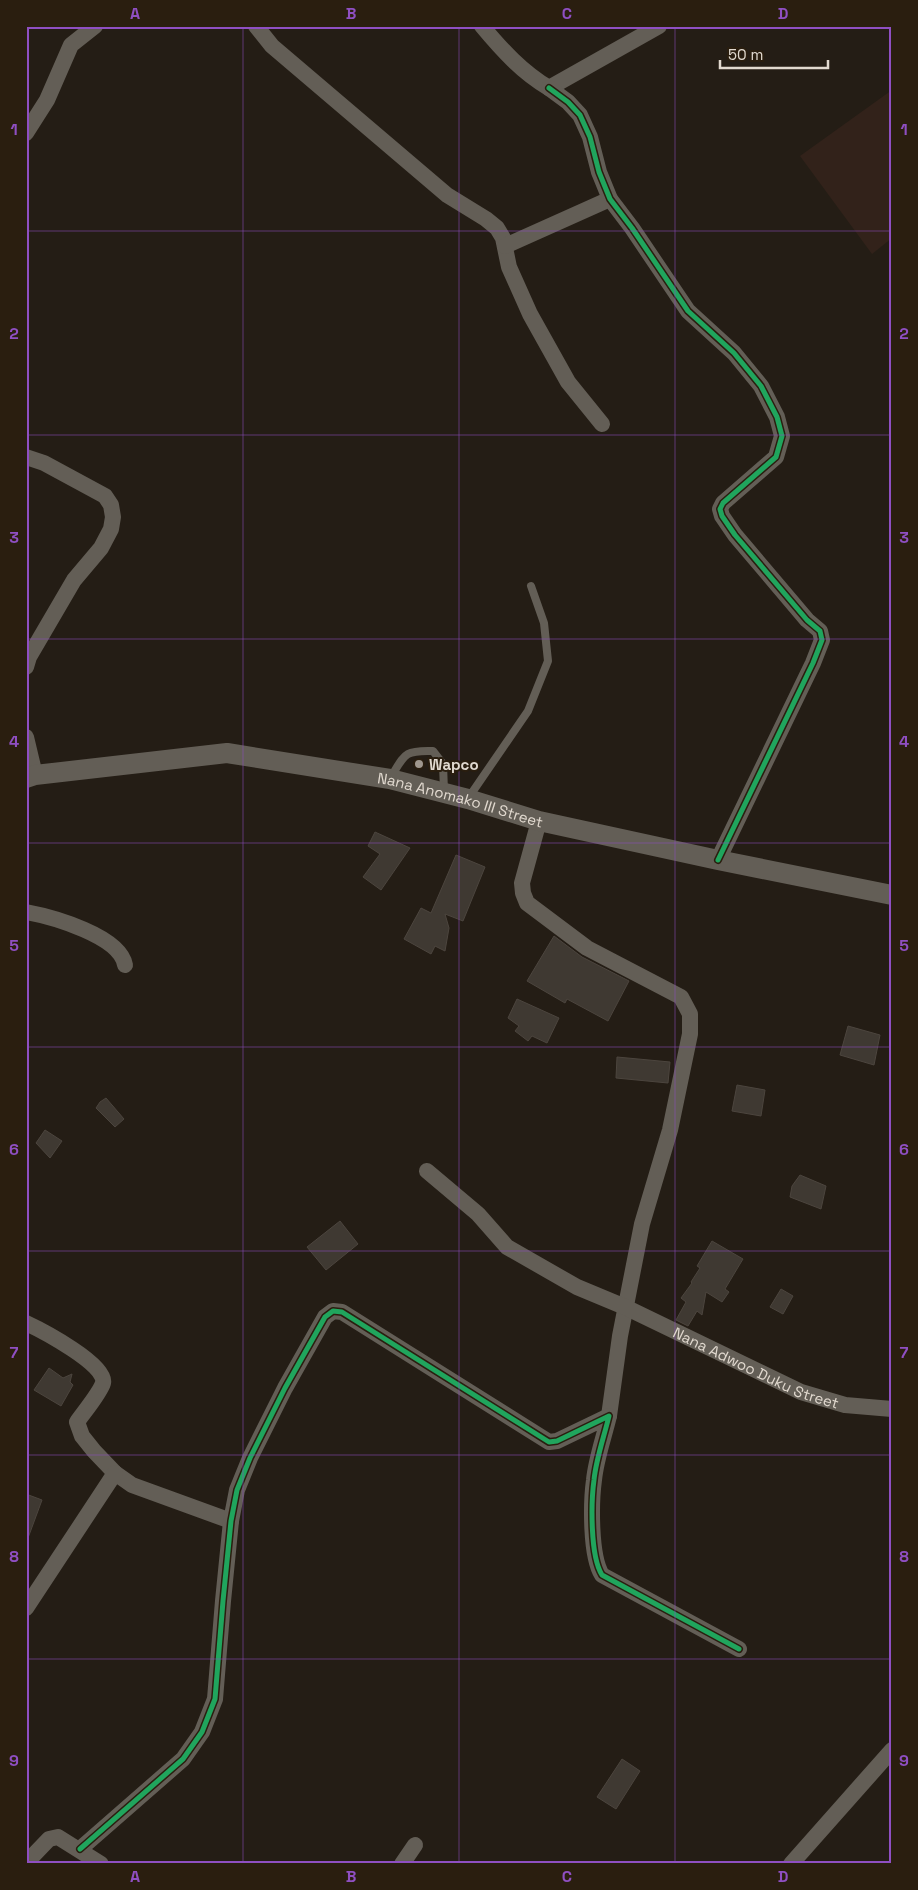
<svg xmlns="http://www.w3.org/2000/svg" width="918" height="1890" font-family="'Space Grotesk',sans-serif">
<rect width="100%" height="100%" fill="#241d15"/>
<!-- education -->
<polygon fill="#32221a" points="892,90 892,238 872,254 800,156"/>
<!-- building -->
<g fill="#3f3932" stroke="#4c453e">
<polygon points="375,832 410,848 381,890 363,877 380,854 368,846"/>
<polygon points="456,855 485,867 463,921 445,914 449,928 445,951 435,946 431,954 404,939 421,908 431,913"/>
<polygon points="554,936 582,957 629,981 608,1021 567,999 565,1003 527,981"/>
<polygon points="517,999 559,1018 547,1043 532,1036 528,1041 515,1031 519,1026 508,1018"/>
<polygon points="848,1026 880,1035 874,1065 840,1055"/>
<polygon points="617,1057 670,1062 668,1083 616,1078"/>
<polygon points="737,1085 765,1090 761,1116 732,1111"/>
<polygon points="106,1098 124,1119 115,1127 96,1108 100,1102"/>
<polygon points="45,1130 62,1141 50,1158 36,1143"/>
<polygon points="800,1175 826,1186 821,1209 790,1197 792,1186"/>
<polygon points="340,1221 358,1244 326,1270 307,1247"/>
<polygon points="712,1241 743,1259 725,1289 729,1292 722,1302 706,1292 702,1315 697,1311 688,1326 676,1320 686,1302 681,1298 692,1283 691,1282 700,1268 697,1266"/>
<polygon points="781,1289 793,1296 783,1314 770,1307"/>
<polygon points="49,1368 63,1378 72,1374 70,1382 73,1385 61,1406 34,1390"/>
<polygon points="26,1494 42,1500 28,1538 26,1538"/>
<polygon points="622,1759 640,1771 616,1809 597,1797"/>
</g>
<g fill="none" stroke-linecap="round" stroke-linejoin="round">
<!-- service -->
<g stroke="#635e56" stroke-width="8">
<path d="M391 777C405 754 404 750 433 751L443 764 444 791"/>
<polyline points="469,797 528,711 548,661 544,623 531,586"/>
</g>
<!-- minor -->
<g stroke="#635e56" stroke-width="16">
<polyline points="256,26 272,46 447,195 486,219 497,228 503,238 509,267 530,314 568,382 602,424"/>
<path d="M482 26C502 50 522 72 549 88L659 26"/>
<polyline points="549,88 568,102 580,115 590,137 599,172 610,199 632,228 688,311 734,353 761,386 777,417 782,436 776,457 723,503 720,509 722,516 735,535 807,620 820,631 822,640 813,663 718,860"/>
<polyline points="26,133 47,100 71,45 95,26"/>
<polyline points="505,246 610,199"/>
<polyline points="26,457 44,463 105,496 111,505 113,517 111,529 101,548 74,580 29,657 26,667"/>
<polyline points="26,737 35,775"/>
<polyline points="539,821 522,883 523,893 527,903 587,948 681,997 690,1014 690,1034 670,1130 642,1224 620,1336 609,1416"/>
<path d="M26 912C53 917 120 936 125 965"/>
<path id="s1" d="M427 1171 478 1214 507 1247 577 1287 625 1307 801 1392 845 1405 892 1409"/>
<path d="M26 1323C41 1330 108 1365 103 1383 100 1393 84 1412 77 1422L82 1436 94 1451 115 1473 132 1485 231 1521"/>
<polyline points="26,1608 115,1473"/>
<path d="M80 1849 183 1759 202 1732 215 1699 223 1601 231 1521 237 1490 250 1458 285 1388 325 1317 333 1311 342 1312 549 1442 557 1441 609 1416C604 1437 596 1459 594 1480 591 1502 590 1556 602 1575L739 1649"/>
<polyline points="26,1863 49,1839 58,1837 101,1864"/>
<polyline points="402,1864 415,1845"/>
<polyline points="791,1864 892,1750"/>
</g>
<!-- tertiary -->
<path stroke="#635e56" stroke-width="20" id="s2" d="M26 778 35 775 227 753 390 779 468 799 539 821 718 860 892 895"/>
<!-- cycleway casing -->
<g stroke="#2a1e0f" stroke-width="8">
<g id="cycleway">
<polyline points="549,88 568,102 580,115 590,137 599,172 610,199 632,228 688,311 734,353 761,386 777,417 782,436 776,457 723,503 720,509 722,516 735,535 807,620 820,631 822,640 813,663 718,860"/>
<path d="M80 1849 183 1759 202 1732 215 1699 223 1601 231 1521 237 1490 250 1458 285 1388 325 1317 333 1311 342 1312 549 1442 557 1441 609 1416C604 1437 596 1459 594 1480 591 1502 590 1556 602 1575L739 1649"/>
</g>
</g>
<!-- cycleway -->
<use href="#cycleway" stroke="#20a55d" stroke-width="5"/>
</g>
<!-- grid -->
<path fill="none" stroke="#8f4fc2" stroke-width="1" stroke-opacity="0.55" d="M243 26V1864M459 26V1864M675 26V1864M26 231H892M26 435H892M26 639H892M26 843H892M26 1047H892M26 1251H892M26 1455H892M26 1659H892"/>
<!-- markers -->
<circle fill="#9f978e" stroke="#2a1e0f" stroke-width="2" cx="419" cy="764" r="5"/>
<g text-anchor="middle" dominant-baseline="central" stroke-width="4" stroke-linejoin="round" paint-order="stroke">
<!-- poi labels -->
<g font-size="15" font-weight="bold" fill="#e1d9cf" stroke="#2a1e0f" text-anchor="start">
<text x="429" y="764">Wapco</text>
</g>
<!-- street labels -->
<g font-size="15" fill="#e1d9cf" stroke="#2a1e0f">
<text stroke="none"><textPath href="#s2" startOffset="441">Nana Anomako III Street</textPath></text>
<text stroke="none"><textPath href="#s1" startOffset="388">Nana Adwoo Duku Street</textPath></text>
</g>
</g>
<!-- border -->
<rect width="918" height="1890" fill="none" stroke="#2a1e0f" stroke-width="55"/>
<!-- scale -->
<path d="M720 60v8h108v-8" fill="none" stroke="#e1d9cf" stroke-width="2.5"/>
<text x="728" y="60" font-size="15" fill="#e1d9cf" stroke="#2a1e0f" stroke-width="4" paint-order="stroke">50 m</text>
<rect x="28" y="28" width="862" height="1834" fill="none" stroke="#8f4fc2" stroke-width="2"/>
<g font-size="16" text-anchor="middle" font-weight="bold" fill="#8f4fc2">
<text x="135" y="19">A</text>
<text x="351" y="19">B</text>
<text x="567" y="19">C</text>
<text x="783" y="19">D</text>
<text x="14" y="135">1</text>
<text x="904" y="135">1</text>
<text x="14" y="339">2</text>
<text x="904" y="339">2</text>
<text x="14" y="543">3</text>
<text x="904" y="543">3</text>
<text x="14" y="747">4</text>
<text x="904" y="747">4</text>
<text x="14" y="951">5</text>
<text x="904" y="951">5</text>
<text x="14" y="1155">6</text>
<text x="904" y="1155">6</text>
<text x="14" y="1358">7</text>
<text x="904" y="1358">7</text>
<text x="14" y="1562">8</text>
<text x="904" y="1562">8</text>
<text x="14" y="1766">9</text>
<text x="904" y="1766">9</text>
<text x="135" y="1882">A</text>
<text x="351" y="1882">B</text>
<text x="567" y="1882">C</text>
<text x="783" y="1882">D</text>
</g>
</svg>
